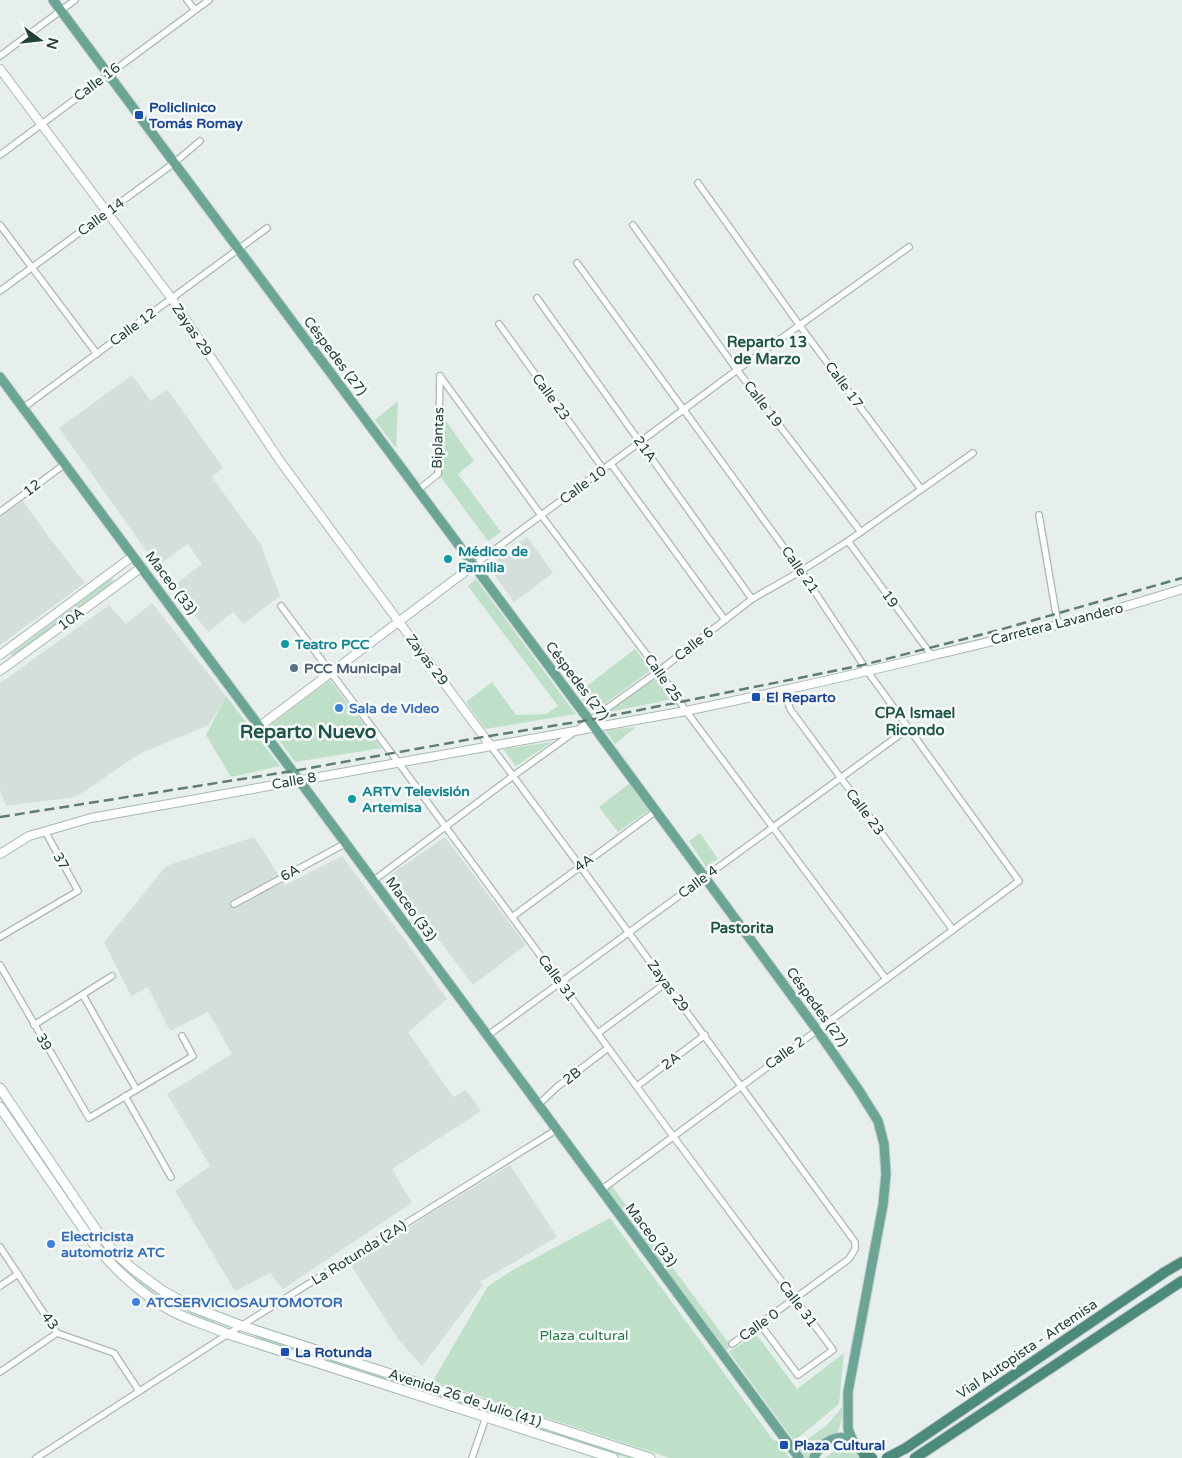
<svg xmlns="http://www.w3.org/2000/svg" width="1182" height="1458" font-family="'Varela Round',sans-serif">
<rect width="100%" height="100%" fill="#e6efeb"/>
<!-- built -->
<g fill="#d4dfda">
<polygon points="132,375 151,401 167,389 223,468 212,477 261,545 280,596 243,624 233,612 208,632 172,587 202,564 188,544 157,566 59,428"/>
<polygon points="23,501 51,540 85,583 0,645 0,516"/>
<polygon points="527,537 553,573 514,602 488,566"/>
<polygon points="152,603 226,696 209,725 139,754 76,797 6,806 0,790 0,683 109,605 126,624"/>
<polygon points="254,837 285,885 342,856 407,943 447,999 408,1032 453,1097 466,1090 481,1111 392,1169 412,1203 283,1289 270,1273 235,1291 175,1191 210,1166 167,1094 232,1054 208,1012 170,1031 148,987 131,996 104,942 166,866"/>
<polygon points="445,837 526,945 473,985 390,875"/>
<polygon points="510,1165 557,1237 480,1282 483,1285 422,1366 398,1339 351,1265 436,1210"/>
</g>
<!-- green -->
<g fill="#bfe0c8">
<polygon points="398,401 396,448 375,420"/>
<polygon points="442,415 474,461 458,474 501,532 488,541 440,476"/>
<polygon points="110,579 113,579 112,583 13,657 11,654"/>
<polygon points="476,579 566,701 576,714 485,729 466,702 492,682 516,715 546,714 558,706 468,586"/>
<polygon points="635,649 651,670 594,712 590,710 578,693"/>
<polygon points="656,678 673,699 604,713"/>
<polygon points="330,680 382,748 295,762 269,726"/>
<polygon points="226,696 280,766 231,777 206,735"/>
<polygon points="636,727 615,744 605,730"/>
<polygon points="552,742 516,766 503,749"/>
<polygon points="630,783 649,810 618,832 599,807"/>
<polygon points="700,833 718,859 706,867 689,841"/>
<path d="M0 1096 107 1250C139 1284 171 1303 214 1321L213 1323C180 1309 149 1293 122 1268 101 1249 85 1223 69 1199 46 1166 23 1132 0 1098Z"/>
<polygon points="611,1185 731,1346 726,1350 606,1189"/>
<polygon points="610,1218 774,1441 776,1440 790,1458 670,1458 433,1381 488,1286 511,1271"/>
<polygon points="756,1334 797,1389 844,1353 839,1404 794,1441 729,1352"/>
<polygon points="260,1337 634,1458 627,1458 259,1339"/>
<path d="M843 1406C842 1414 842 1425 837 1433 829 1445 818 1433 810 1458H804L797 1447 827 1425Z"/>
<path d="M837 1449C846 1449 853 1450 859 1458H825Z"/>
</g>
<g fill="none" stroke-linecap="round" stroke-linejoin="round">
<!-- minor casing -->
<g stroke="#a8b8b2" stroke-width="8">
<g id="minor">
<polyline points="187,0 195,10"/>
<polyline points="0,56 75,0"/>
<polyline points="0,155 209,0"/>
<polyline points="698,183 800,326 921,489"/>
<polyline points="0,225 97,354"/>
<polyline points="633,225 737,370 861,532"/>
<polyline points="577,263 801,571 868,672 1019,881 601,1190"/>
<polyline points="0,291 174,163 200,141"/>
<polyline points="537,298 752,599"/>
<polyline points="499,324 604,470"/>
<polyline points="440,376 538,511 659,671 686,711 886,979"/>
<polyline points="23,408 267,228"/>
<polyline points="611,464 725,620"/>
<polyline points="418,490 438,474 440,376"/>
<polyline points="0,512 65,464"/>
<polyline points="1039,515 1058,625"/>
<polyline points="848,541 932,656"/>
<polyline points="474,565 737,370 909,247"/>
<polyline points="281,606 398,762 673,1136 833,1350 798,1375 760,1324"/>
<polyline points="784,690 790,709 953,930"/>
<polyline points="490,745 580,866 855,1242 855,1249 849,1259 732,1344"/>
<polyline points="373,881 513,776 659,671 752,599 801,571 848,541 973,453"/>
<polyline points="234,904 346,843"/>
<polyline points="512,917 656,811"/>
<polyline points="0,937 78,891 45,831"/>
<polyline points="0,965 89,1118 193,1056 182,1036"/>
<polyline points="83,995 136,1089"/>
<polyline points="34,1025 112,976"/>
<polyline points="598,1033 666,983"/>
<polyline points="487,1036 909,728"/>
<polyline points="637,1086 705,1035"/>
<polyline points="125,1096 171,1177"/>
<polyline points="538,1105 557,1087 608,1048"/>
<polyline points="0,1247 57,1333 114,1353 139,1391"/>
<polyline points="0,1286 18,1274"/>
<polyline points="0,1372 57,1333"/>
<polyline points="36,1458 228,1334 556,1130"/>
<polyline points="472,1458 486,1417"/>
</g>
</g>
<!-- tertiary casing -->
<g stroke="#a8b8b2" stroke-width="10">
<g id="tertiary">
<polyline points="0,69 172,299 280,461 490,745"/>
<polyline points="0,655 133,556"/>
<polyline points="0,671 142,567"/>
<polyline points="260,726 474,565"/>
<path d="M0 854 29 836 91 818 686 711C768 694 849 676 930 656 1014 636 1099 616 1182 589"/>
</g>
</g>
<!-- secondary casing -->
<g stroke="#a4bbb3" stroke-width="11">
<g id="secondary">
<polyline points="0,1088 97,1231 115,1253 133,1269 163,1291 192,1307 242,1326 650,1458"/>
<path d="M0 1107 93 1243C117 1272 145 1298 178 1314 195 1322 212 1327 228 1334L613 1458"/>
</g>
</g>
<!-- primary casing -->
<g stroke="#c2cac8" stroke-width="11">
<g id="primary">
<polyline points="53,0 589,720 817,1030 858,1089 878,1121 884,1144 886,1174 883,1205 848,1392 848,1429 853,1441"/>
<polyline points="0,377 299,780 799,1458"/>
<path d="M814 1458C819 1443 839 1431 853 1442 858 1446 862 1453 866 1458"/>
</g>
</g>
<!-- trunk casing -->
<g stroke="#c2cac8" stroke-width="12">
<g id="trunk">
<polyline points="864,1455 872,1458"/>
<polyline points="887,1458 906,1448 1165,1272 1182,1262"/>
<polyline points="915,1458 1182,1281"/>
</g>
</g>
<!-- minor -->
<use href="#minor" stroke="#fff" stroke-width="5.5"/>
<!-- tertiary -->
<use href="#tertiary" stroke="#fff" stroke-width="8"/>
<!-- secondary -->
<use href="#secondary" stroke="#fff" stroke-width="9"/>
<!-- primary -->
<use href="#primary" stroke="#6aa596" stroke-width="9"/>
<!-- trunk -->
<use href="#trunk" stroke="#4c8a7c" stroke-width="10"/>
<!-- rail -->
<polyline stroke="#5f7d75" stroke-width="2.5" stroke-dasharray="10 5" stroke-linecap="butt" points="0,817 293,771 483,737 589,720 680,702 863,665 999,630 1182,578"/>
</g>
<!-- markers -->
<g fill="#1a4fb4" stroke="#f7fbf9" stroke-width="2">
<rect x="134" y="110" width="10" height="10" rx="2.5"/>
<rect x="751" y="692" width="10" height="10" rx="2.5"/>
<rect x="280" y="1347" width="10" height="10" rx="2.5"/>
<rect x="779" y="1440" width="10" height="10" rx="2.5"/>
</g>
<g fill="#0f9aa8" stroke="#f7fbf9" stroke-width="2">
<circle cx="448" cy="559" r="5"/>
<circle cx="285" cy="644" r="5"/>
<circle cx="352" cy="799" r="5"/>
</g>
<circle fill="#5c6f8a" stroke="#f7fbf9" stroke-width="2" cx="294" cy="668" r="5"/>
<g fill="#3f7fe0" stroke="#f7fbf9" stroke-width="2">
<circle cx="339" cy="708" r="5"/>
<circle cx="51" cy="1244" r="5"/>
<circle cx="136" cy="1302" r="5"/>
</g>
<g text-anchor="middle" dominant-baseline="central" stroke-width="5" stroke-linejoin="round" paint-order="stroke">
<!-- street labels -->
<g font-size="14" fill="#24423a" stroke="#f7fbf9">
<text transform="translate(97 82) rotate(-37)">Calle 16</text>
<text transform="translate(101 217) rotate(-36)">Calle 14</text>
<text transform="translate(133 327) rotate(-36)">Calle 12</text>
<text transform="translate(192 330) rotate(56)">Zayas 29</text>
<text transform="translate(335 356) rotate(53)">Céspedes (27)</text>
<text transform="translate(844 385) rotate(54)">Calle 17</text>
<text transform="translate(551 397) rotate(54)">Calle 23</text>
<text transform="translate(763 404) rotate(53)">Calle 19</text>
<text transform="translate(438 438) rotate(-88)">Biplantas</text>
<text transform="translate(645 449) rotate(54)">21A</text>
<text transform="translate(583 485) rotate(-36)">Calle 10</text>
<text transform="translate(32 488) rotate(-37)">12</text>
<text transform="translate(800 570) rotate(55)">Calle 21</text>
<text transform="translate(171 583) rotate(53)">Maceo (33)</text>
<text transform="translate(890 599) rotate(54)">19</text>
<text transform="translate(71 619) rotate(-36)">10A</text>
<text transform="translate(1057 624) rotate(-14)">Carretera Lavandero</text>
<text transform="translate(694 644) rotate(-38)">Calle 6</text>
<text transform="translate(427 660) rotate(53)">Zayas 29</text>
<text transform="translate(663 678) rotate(55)">Calle 25</text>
<text transform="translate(577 681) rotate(53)">Céspedes (27)</text>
<text transform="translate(294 781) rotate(-10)">Calle 8</text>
<text transform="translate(865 812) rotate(53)">Calle 23</text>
<text transform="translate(61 861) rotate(60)">37</text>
<text transform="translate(584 863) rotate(-36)">4A</text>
<text transform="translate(290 873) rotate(-29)">6A</text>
<text transform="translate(698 882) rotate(-36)">Calle 4</text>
<text transform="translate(411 909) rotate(54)">Maceo (33)</text>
<text transform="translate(557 978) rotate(54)">Calle 31</text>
<text transform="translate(668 986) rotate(54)">Zayas 29</text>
<text transform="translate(817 1007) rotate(54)">Céspedes (27)</text>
<text transform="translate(44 1042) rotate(60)">39</text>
<text transform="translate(785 1053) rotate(-36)">Calle 2</text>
<text transform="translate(671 1061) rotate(-37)">2A</text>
<text transform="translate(572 1076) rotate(-38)">2B</text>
<text transform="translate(651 1235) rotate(53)">Maceo (33)</text>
<text transform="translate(359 1253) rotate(-32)">La Rotunda (2A)</text>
<text transform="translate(798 1304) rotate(53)">Calle 31</text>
<text transform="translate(50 1321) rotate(53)">43</text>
<text transform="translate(759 1325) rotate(-35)">Calle 0</text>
<text transform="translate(1027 1349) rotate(-34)">Vial Autopista - Artemisa</text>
<text transform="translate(465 1398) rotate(18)">Avenida 26 de Julio (41)</text>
</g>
<!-- transit labels -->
<g font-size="14" font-weight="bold" fill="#164399" stroke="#f7fbf9" text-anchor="start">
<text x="149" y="107">Policlinico<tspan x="149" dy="16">Tomás Romay</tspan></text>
<text x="766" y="697">El Reparto</text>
<text x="295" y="1352">La Rotunda</text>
<text x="794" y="1445">Plaza Cultural</text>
</g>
<!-- culture labels -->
<g font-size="14" font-weight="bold" fill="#0d838f" stroke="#f7fbf9" text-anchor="start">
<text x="458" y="551">Médico de<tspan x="458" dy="16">Familia</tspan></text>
<text x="295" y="644">Teatro PCC</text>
<text x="362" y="791">ARTV Televisión<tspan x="362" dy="16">Artemisa</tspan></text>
</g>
<!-- service labels -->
<g font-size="14" font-weight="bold" fill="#4e5e75" stroke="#f7fbf9" text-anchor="start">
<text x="304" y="668">PCC Municipal</text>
</g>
<!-- shop labels -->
<g font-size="14" font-weight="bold" fill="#366cbe" stroke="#f7fbf9" text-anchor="start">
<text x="349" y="708">Sala de Video</text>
<text x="61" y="1236">Electricista<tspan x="61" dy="16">automotriz ATC</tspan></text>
<text x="146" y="1302">ATCSERVICIOSAUTOMOTOR</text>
</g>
<!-- park labels -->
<g font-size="14" fill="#2d7a4b" stroke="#f7fbf9">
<text x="584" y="1335">Plaza cultural</text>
</g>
<!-- neighbourhood labels -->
<g font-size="15" font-weight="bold" fill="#1f5548" stroke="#f7fbf9">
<text x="767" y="342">Reparto 13<tspan x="767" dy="17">de Marzo</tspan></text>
<text x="915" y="713">CPA Ismael<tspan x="915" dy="17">Ricondo</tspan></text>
<text x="742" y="928">Pastorita</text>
</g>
<!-- district labels -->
<g font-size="19" font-weight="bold" fill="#1f5548" stroke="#f7fbf9">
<text x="308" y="732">Reparto Nuevo</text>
</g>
</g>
<!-- north arrow -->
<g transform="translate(40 40) rotate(105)" stroke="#f7fbf9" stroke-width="4" paint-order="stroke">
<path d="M0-4L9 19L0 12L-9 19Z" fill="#24423a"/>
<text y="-8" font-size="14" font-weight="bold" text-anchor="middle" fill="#24423a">N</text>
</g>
</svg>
